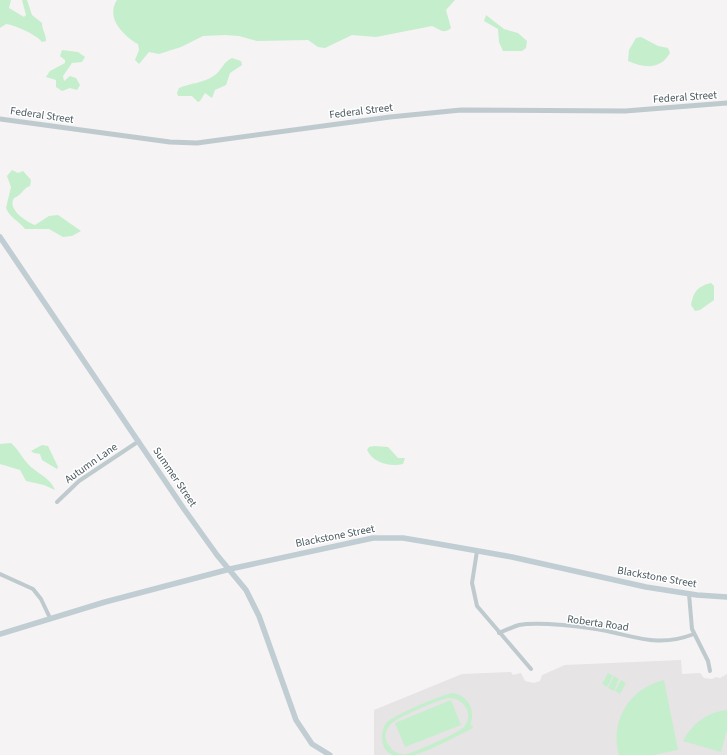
<svg xmlns="http://www.w3.org/2000/svg" width="727" height="755" font-family="'Source Sans 3',sans-serif">
<rect width="100%" height="100%" fill="#f5f3f3"/>
<!-- education -->
<polygon fill="#e6e4e5" points="681,660 682,674 700,673 704,678 712,679 716,677 720,678 727,674 727,755 374,755 374,710 462,674 511,672 513,675 521,673 525,681 534,683 540,681 542,675 565,665"/>
<!-- green -->
<g fill="#c5eecd" fill-rule="evenodd">
<path d="M0 0H11L9 8 24 17 26 15 22 0H27L32 15 42 23C42 30 46 34 46 41L42 42C37 35 15 25 6 24L0 28Z"/>
<path d="M117 0H455L446 10 451 28C443 35 440 29 432 26L376 37 352 35 325 48 318 47 308 40 257 41 239 36 225 35 203 36 181 47 159 54 149 52 139 64 135 60 139 50 138 44C124 36 105 18 117 0Z"/>
<polygon points="486,15 504,29 518,33 527,41 526,48 522,51 503,51 499,42 498,29 484,21"/>
<path d="M641 37 658 46 668 48 670 53C660 70 644 68 628 61L629 50 636 38Z"/>
<polygon points="62,50 78,52 85,57 82,62 72,63 63,76 64,81 70,76 76,78 80,85 77,90 70,88 62,91 56,87 56,80 46,77 50,71 65,63 65,60 60,56"/>
<path d="M232 58 241 61 242 65 230 73 226 85 215 90 212 98 205 93 200 101 198 102 192 96H178L177 93 179 88C191 83 204 83 215 75 222 70 223 62 232 58Z"/>
<path d="M12 170 18 173 23 171 31 180 30 186C23 188 22 195 14 198 7 209 25 221 35 225L49 216 58 215 81 231 72 236 63 237 49 229H25C19 221 10 218 6 208L11 187 7 176Z"/>
<path d="M711 283 714 286V300L700 310 695 311 691 305C693 292 698 286 711 283Z"/>
<path d="M11 443C19 450 23 460 31 467 39 474 51 479 55 490L44 485 26 481 20 470 0 464V444Z"/>
<polygon points="42,445 48,446 58,467 57,469 42,460 40,454 34,453 31,451"/>
<path d="M374 446 388 447 398 458H405L403 464C390 467 373 463 367 450L369 447Z"/>
<polygon points="608,673 613,676 607,687 602,684"/>
<polygon points="614,676 619,679 614,691 608,688"/>
<polygon points="621,680 626,683 620,694 615,691"/>
<path d="M664 680 678 750 653 755H619C609 721 630 688 664 680Z"/>
<path d="M453 693C469 696 476 711 470 726L472 725 473 728C454 737 434 749 414 755 410 755 398 755 393 755 380 751 380 732 386 723 392 716 443 694 453 693ZM448 698C463 697 475 714 464 727 460 732 414 753 406 754 400 755 393 752 390 747 384 741 384 731 390 725 395 718 438 700 448 698Z"/>
<polygon points="451,700 461,725 405,747 395,723"/>
<path d="M727 710V730L721 752 683 741C692 724 707 712 727 710Z"/>
</g>
<g fill="none" stroke-linecap="round" stroke-linejoin="round">
<!-- minor -->
<g stroke="#bfcace" stroke-width="4">
<polyline points="57,502 79,481 139,441"/>
<polyline points="477,551 472,583 477,606 531,669"/>
<polyline points="0,574 33,589 41,599 50,618"/>
<polyline points="689,594 692,629 708,661 710,671"/>
<path d="M499 633C506 630 512 627 519 625 538 621 588 627 607 631 640 638 660 647 694 634"/>
</g>
<!-- tertiary -->
<polyline stroke="#bfcace" stroke-width="5" points="0,119 170,142 197,143 390,117 461,110 625,111 727,103"/>
<!-- secondary -->
<g stroke="#c0cdd3" stroke-width="5.5">
<polyline points="0,237 184,509 217,555 246,590 259,616 296,720 312,744 330,755"/>
<polyline points="0,634 105,602 230,569 373,538 403,538 433,543 512,557 646,587 697,595 727,597"/>
</g>
</g>
<g text-anchor="middle" dominant-baseline="central" stroke-width="3" stroke-linejoin="round" paint-order="stroke">
<!-- street labels -->
<g font-size="11" fill="#4b5a60" stroke="#fff">
<text transform="translate(685 97) rotate(-4)">Federal Street</text>
<text transform="translate(361 111) rotate(-7)">Federal Street</text>
<text transform="translate(42 115) rotate(8)">Federal Street</text>
<text transform="translate(91 463) rotate(-35)">Autumn Lane</text>
<text transform="translate(175 477) rotate(56)">Summer Street</text>
<text transform="translate(335 536) rotate(-11)">Blackstone Street</text>
<text transform="translate(657 577) rotate(10)">Blackstone Street</text>
<text transform="translate(598 623) rotate(8)">Roberta Road</text>
</g>
</g>
</svg>
